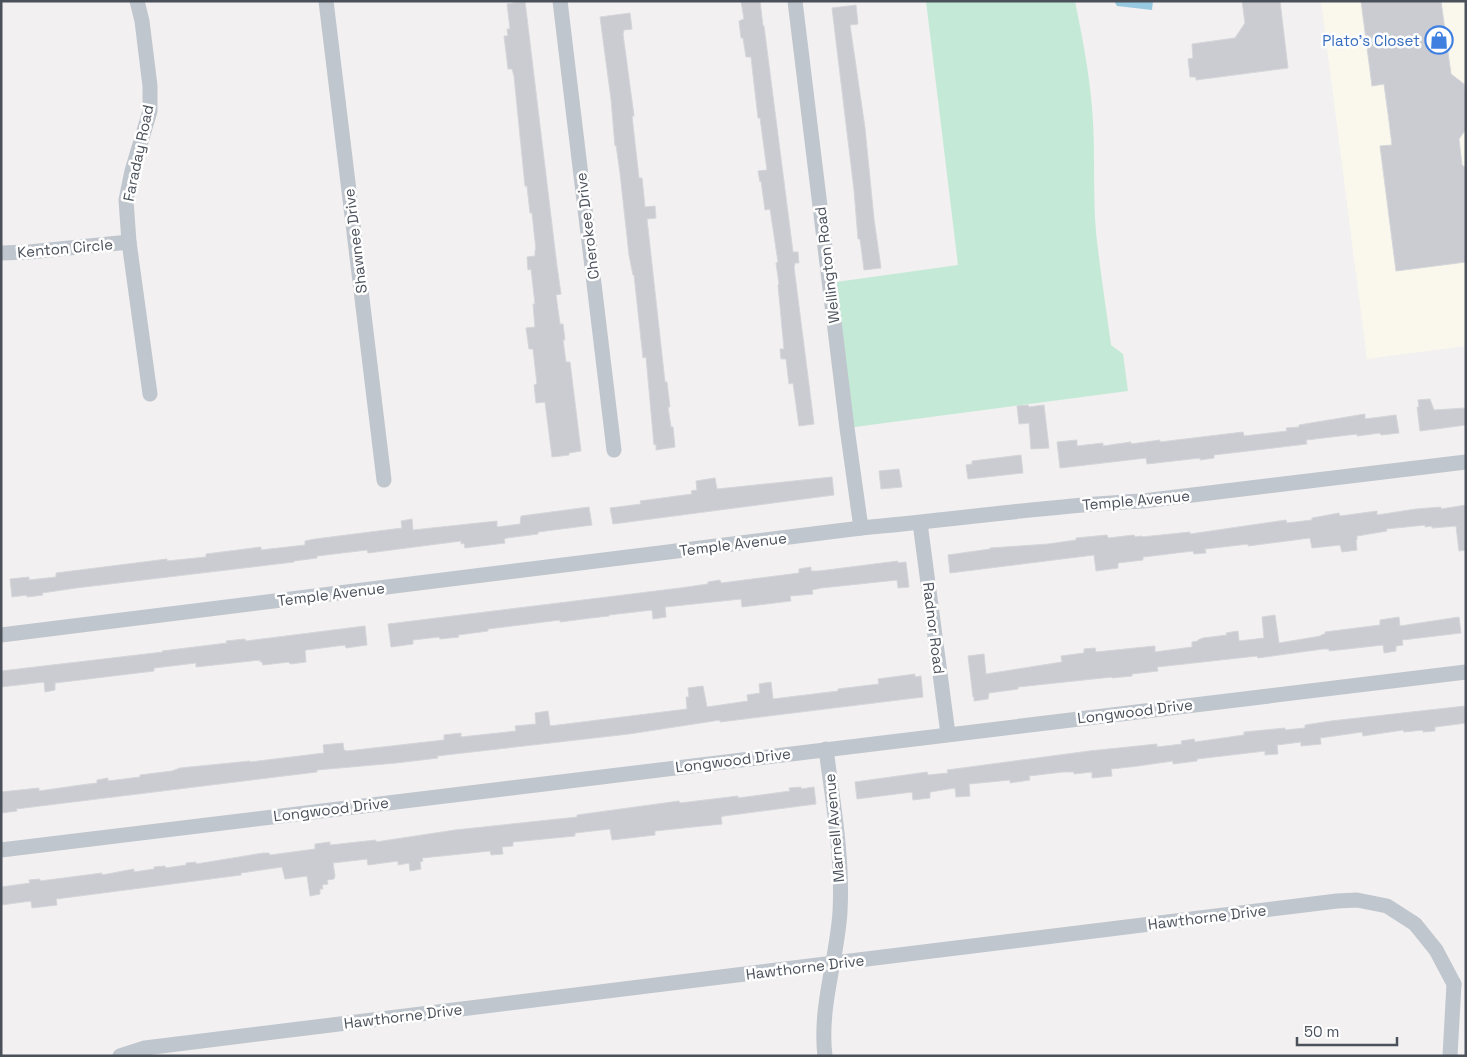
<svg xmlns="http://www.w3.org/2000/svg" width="1467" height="1057" font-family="'Space Grotesk',sans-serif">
<rect width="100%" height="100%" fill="#f2f0f0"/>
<!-- commercial -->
<polygon fill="#faf8ec" points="1321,1 1466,1 1466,346 1367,359"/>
<!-- green -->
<path fill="#c4ead7" d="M926 1H1075C1083 41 1091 81 1093 122 1095 158 1093 195 1096 232 1100 270 1106 307 1111 345L1123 354 1128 391 847 428 829 283 958 265Z"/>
<!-- water -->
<polygon fill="#97cae1" points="1114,1 1153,1 1152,10 1117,6"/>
<!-- building -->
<g fill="#cbccd2" stroke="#d5d6da">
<polygon points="525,1 557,266 561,294 556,295 560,324 563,324 565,340 563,340 566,362 570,362 581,451 569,453 569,455 552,457 545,402 536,403 534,385 537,384 533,349 529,349 526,328 535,327 533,304 535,304 531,269 528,270 527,257 535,256 535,250 536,250 532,213 530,213 527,186 525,186 514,76 512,69 508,69 504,36 508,36 507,29 510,29 507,4"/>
<polygon points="741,1 760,1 763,26 764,26 793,252 798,252 799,263 795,263 794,267 814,424 799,426 793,383 789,384 786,359 781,359 780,349 784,349 778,285 779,284 776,263 778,262 770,209 765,210 761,181 760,182 758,171 767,170 760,118 758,118 751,57 746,57 743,38 741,38 739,21 744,19"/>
<polygon points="1242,1 1280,1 1288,68 1196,80 1196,77 1190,77 1188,59 1193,58 1192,44 1235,38 1245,23"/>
<polygon points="1361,1 1441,1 1451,74 1464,84 1466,101 1466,129 1459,139 1462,165 1466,168 1466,262 1396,271 1380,146 1392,145 1389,121 1384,84 1372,86"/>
<polygon points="856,5 858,24 850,25 865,128 874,219 881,268 864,270 860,239 858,239 854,190 832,8"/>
<polygon points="630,13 632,29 624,30 623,34 634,116 632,116 639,178 642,178 645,207 655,206 656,218 647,219 665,382 667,382 670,407 668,407 671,427 673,427 675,447 656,450 656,444 654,445 646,357 643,358 634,275 633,275 629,255 620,173 616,145 615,146 611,99 600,17"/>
<polygon points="1430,399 1434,410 1465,408 1466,425 1420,431 1417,407 1419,407 1418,400"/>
<polygon points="1028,405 1029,407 1044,405 1049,448 1031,449 1029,423 1019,424 1017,406"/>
<polygon points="1365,414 1365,419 1396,415 1399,433 1381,435 1380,433 1357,436 1357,434 1306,440 1307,444 1214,455 1214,458 1200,460 1200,458 1147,464 1146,458 1060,468 1057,442 1077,440 1077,446 1103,443 1103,446 1131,442 1131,444 1160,440 1160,442 1243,432 1244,436 1287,431 1286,428 1299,427 1299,425"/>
<polygon points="1021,455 1023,473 968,479 966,465 972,464 972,461"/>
<polygon points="899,469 902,487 881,489 879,471"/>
<polygon points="832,477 834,495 613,524 610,508 641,504 640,501 692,494 691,491 697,490 696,481 715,478 717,489"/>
<polygon points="1466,505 1466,550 1459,551 1456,526 1432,528 1432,526 1425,527 1425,525 1386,529 1387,531 1357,536 1357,540 1356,540 1357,550 1342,552 1340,545 1312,548 1310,538 1248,546 1248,544 1205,549 1206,553 1194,554 1193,551 1143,557 1143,560 1118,563 1118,568 1096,571 1094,555 950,573 948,555 990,549 990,548 1048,544 1076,540 1076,538 1107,535 1108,538 1134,535 1135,537 1142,536 1142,537 1190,532 1190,534 1286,520 1287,523 1312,520 1312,518 1339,513 1340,516 1377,511 1377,515 1416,509 1441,507 1441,509"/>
<polygon points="589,507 592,525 538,532 538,534 507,538 504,539 505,543 465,548 464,543 461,544 461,541 368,553 367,550 317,556 317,558 294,561 294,562 76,588 42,593 43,595 27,597 27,595 12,597 10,579 29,577 29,580 56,577 56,573 167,559 167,561 206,557 206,554 261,547 261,550 305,545 305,541 315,539 402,528 401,521 412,519 413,530 497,521 497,527 520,524 521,516"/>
<polygon points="898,561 898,563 906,562 909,587 898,588 897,580 821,588 812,590 813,594 790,596 791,601 742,607 741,599 665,607 666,617 653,619 652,610 609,615 609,616 591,618 560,622 560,620 488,629 488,631 458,635 459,637 440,639 439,637 413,640 413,644 391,647 388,624 680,588 708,584 708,582 720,580 721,583 799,573 799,569 811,567 811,571 819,571"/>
<polygon points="1275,615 1279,643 1321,636 1321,635 1325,634 1325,632 1380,625 1380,620 1399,617 1400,626 1459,617 1461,633 1402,640 1403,645 1396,646 1396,651 1384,653 1383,645 1329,651 1329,649 1323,649 1258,658 1257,656 1157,667 1158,671 1132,674 1132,676 1112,678 1112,677 1018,687 1018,689 989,693 988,699 974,701 974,697 973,697 968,656 984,654 986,674 1062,662 1061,656 1084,653 1084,649 1095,648 1096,652 1155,646 1155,652 1192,647 1192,642 1198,641 1198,640 1203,638 1227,635 1226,633 1238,631 1239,641 1264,638 1262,617"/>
<polygon points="365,626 367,645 346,648 345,645 306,650 305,651 306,662 290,664 289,662 263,665 262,662 260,662 260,660 196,667 196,663 154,668 154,671 55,683 55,690 45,692 44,682 1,687 1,671 163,652 162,651 227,643 226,641 245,639 246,641"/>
<polygon points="915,674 915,677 921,676 923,697 720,722 720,720 629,734 437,756 438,758 396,763 317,770 317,772 284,776 16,809 17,811 1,813 1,792 39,788 39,791 81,785 97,783 97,780 108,778 108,781 140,777 140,775 172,771 180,768 250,761 250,762 324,753 323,745 343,743 344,750 347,751 444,740 444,735 461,733 461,737 516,731 515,726 536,724 535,713 548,711 550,726 687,709 686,697 689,697 688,688 703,686 707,707 748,701 747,695 760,693 759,684 771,682 773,699 838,691 838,689 879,684 878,679"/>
<polygon points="1465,706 1466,723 1435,727 1435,731 1423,732 1423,730 1404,732 1403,730 1363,736 1362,732 1320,738 1321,744 1301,746 1301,742 1277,745 1278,754 1265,755 1265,751 1197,759 1197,761 1173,764 1173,761 1138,766 1111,769 1112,776 1092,778 1092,772 1074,774 1074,772 1063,772 1029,776 1030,780 1010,783 1010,780 969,784 970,796 956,797 955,788 930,792 930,798 913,800 912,792 857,799 855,782 927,772 928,775 948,773 947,770 1089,751 1157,744 1157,747 1182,744 1181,741 1194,739 1195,742 1244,735 1244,732 1285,728 1285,730 1305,728 1305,725 1331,721"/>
<polygon points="801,787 801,789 814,787 816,804 724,816 721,817 722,824 655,831 655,835 612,840 610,829 575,833 575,836 513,842 513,846 502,847 503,854 491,855 490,851 422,858 423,861 420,862 421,869 410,871 409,863 398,865 398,861 368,865 367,859 333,863 335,876 334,879 327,880 328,884 322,885 323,889 320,889 320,894 310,896 307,876 285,879 282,867 241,873 241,875 56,899 57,905 32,908 31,901 1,905 1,887 30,883 29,880 40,879 40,881 102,873 102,875 134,869 134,872 154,869 154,867 165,866 166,868 186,865 186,863 196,862 196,864 263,853 269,853 270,855 315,849 315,844 330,842 330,845 376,840 376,842 455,830 577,817 577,815 679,801 680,803 738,796 738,798 761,795 790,791 789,788"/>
</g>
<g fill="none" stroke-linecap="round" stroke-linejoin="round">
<!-- street -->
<g stroke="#c0c6cd" stroke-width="15">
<polyline points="137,1 142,21 150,86 150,111 132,171 126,200 129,242 150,394"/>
<polyline points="326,1 384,480"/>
<polyline points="560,1 614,450"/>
<polyline points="795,1 847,428 861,528"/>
<polyline points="1,253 29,252 129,242"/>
<polyline points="920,523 948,734"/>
<path d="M1 635 861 528C955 520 1049 505 1143 501L1466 462"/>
<polyline points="1,850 1466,672"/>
<polyline points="120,1056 145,1048 1337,901 1357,900 1387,906 1415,924 1436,950 1454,984"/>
<path d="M825 1056C819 1007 837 960 840 912 843 858 833 803 826 749"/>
<polyline points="1450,1056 1454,984"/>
</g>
</g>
<!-- icons -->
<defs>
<g id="shop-ring" transform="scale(1.4375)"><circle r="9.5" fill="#fff" stroke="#3f7fe0" stroke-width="1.5"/><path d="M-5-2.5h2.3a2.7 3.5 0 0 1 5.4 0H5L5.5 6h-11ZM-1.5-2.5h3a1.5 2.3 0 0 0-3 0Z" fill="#3f7fe0"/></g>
</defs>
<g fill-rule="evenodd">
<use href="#shop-ring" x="1439" y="40"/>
</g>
<g text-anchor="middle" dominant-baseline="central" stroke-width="5" stroke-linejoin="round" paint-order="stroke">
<!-- shop labels -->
<g font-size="15" fill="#366cbe" stroke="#fff" text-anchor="end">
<text x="1420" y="40">Plato's Closet</text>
</g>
<!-- street labels -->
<g font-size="15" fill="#4a515b" stroke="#fff">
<text transform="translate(138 153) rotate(-78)">Faraday Road</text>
<text transform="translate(587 226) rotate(-97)">Cherokee Drive</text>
<text transform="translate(355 241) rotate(-97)">Shawnee Drive</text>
<text transform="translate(65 248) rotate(-5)">Kenton Circle</text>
<text transform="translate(827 265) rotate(-97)">Wellington Road</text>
<text transform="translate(1136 500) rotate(-5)">Temple Avenue</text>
<text transform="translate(733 544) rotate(-7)">Temple Avenue</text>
<text transform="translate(331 594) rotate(-7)">Temple Avenue</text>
<text transform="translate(934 628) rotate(83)">Radnor Road</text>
<text transform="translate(1135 711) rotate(-7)">Longwood Drive</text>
<text transform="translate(733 760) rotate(-7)">Longwood Drive</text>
<text transform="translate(331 809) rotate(-7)">Longwood Drive</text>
<text transform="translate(834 828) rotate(-95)">Marnell Avenue</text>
<text transform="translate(1207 917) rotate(-7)">Hawthorne Drive</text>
<text transform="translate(805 967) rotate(-7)">Hawthorne Drive</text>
<text transform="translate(403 1016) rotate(-7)">Hawthorne Drive</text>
</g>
</g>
<!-- border -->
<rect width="1467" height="1057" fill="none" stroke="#4a515b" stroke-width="5"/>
<!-- scale -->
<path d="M1297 1037v8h100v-8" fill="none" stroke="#4a515b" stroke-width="2.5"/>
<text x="1304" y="1037" font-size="15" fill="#4a515b" stroke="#ffffff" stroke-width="4" paint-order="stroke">50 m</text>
</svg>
